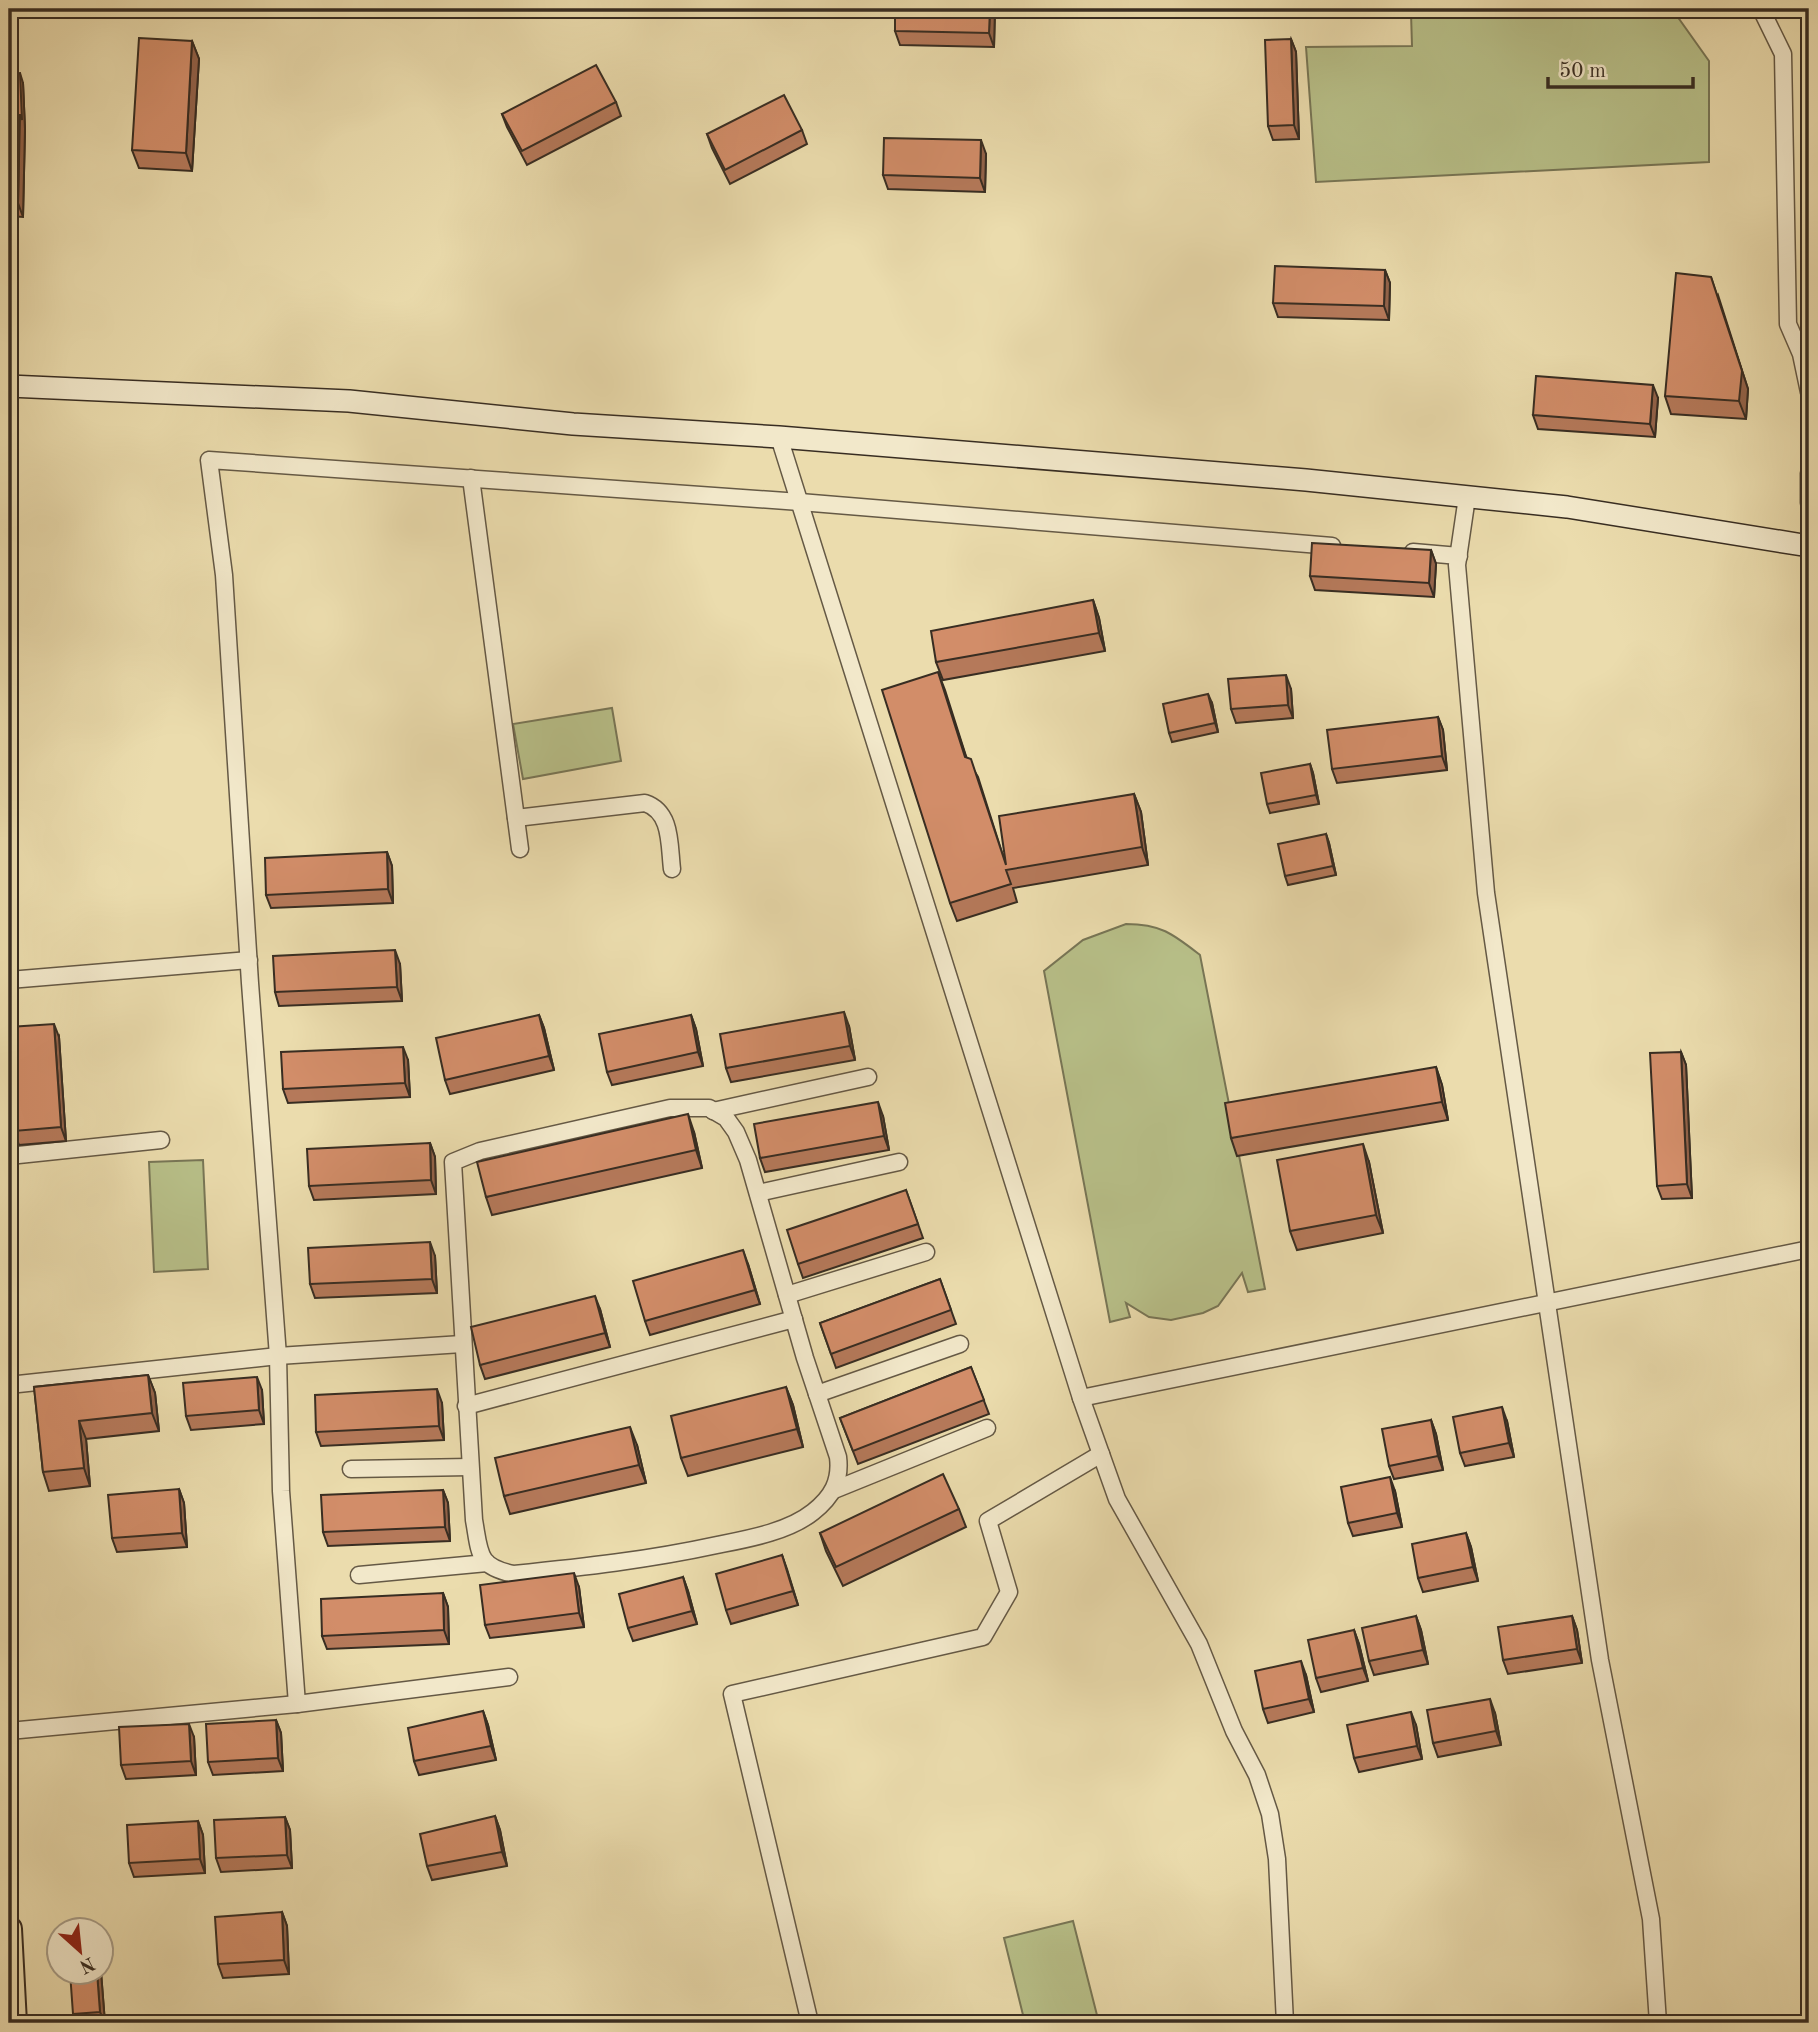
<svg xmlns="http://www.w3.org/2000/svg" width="1818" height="2032" font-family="'Old Standard TT',serif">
<rect width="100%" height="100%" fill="#ebdcad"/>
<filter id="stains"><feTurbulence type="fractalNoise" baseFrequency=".00286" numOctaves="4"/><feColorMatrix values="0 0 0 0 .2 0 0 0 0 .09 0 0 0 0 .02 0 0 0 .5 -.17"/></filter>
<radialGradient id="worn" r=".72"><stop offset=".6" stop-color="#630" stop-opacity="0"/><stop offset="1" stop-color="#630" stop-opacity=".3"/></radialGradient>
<!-- green -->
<g fill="#b8c089" stroke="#787656" stroke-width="2">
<polygon points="1537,9 1672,9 1709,61 1709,162 1316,182 1306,47 1412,46 1411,13"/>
<polygon points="612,708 621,761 523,779 513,724"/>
<path d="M1126 924C1161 924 1173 934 1200 955L1265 1289 1248 1292 1242 1273 1218 1306 1203 1313 1171 1320 1149 1317 1126 1303 1130 1317 1110 1322 1044 971 1083 940Z"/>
<polygon points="203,1160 208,1269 154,1272 149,1162"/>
<polygon points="1073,1921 1099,2023 1025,2023 1004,1938"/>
</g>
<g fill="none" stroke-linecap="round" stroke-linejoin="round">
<!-- street casing -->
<g stroke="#655945" stroke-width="19">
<g id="street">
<polyline points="1761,9 1783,54 1788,324 1801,354 1809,392"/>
<polyline points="779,437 1081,1398 1117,1499 1199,1644 1234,1731 1257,1775 1270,1814 1277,1859 1285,2023"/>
<polyline points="1809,473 1809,503"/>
<polyline points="471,478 520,849"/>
<polyline points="1467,497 1457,565 1486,893 1600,1660 1651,1919 1658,2023"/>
<polyline points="1413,552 1459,556"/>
<path d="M516 818 645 803C672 812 669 844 672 869"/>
<polyline points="9,980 249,960"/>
<path d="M670 1108H709L726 1118 736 1132 748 1160 805 1358 838 1457C841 1481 832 1497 813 1512 788 1532 747 1539 717 1545 648 1560 584 1567 514 1574 477 1567 480 1553 474 1520L453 1162 480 1151Z"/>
<polyline points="713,1111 868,1077"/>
<polyline points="9,1156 161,1140"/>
<polyline points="758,1193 899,1162"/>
<polyline points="787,1295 926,1252"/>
<polyline points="9,1385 278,1356 462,1344"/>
<polyline points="817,1394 960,1344"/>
<polyline points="1081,1398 1809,1249"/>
<polyline points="466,1406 794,1319"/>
<polyline points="351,1469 470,1467"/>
<polyline points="834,1490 987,1428"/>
<polyline points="359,1575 487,1563"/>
<polyline points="297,1704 281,1491 278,1356 250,983 224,575 209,460 800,502 1332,546"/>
<polyline points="9,1731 297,1704 509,1677"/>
<polyline points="810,2023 732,1694 983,1637 1009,1592 988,1521 1101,1454"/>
</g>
</g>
<!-- secondary casing -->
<g stroke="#382d22" stroke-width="24">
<polyline id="secondary" points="9,386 349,401 573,424 779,437 1306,480 1567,507 1809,546"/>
</g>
<!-- primary casing -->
<g stroke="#382d22" stroke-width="28">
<polyline id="primary" points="9,1929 14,2023"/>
</g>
<!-- street -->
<use href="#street" stroke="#f2e8ca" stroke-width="16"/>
<!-- secondary -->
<use href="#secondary" stroke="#f2e8ca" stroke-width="21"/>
<!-- primary -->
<use href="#primary" stroke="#ebdcad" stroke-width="24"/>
</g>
<!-- wall -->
<g fill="#b5795a" stroke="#382d22" stroke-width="2">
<polygon points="49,9 197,9 197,18 51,15"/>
<polygon points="995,9 994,47 900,45 895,31"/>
<polygon points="1291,39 1296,52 1299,139 1273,140 1268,126"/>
<polygon points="192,41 199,59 192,171 139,168 132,150"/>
<polygon points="9,74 23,83 25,129 23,217 9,216"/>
<polygon points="616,102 621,116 527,165 507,127 502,114"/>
<polygon points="802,130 807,144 730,184 712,148 707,134"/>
<polygon points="986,154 985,192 888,189 883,175"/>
<polygon points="1385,270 1390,283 1389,320 1278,317 1273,303"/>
<polygon points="1718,295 1748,389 1746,419 1671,414 1665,396"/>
<polygon points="1658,398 1655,437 1538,429 1533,415"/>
<polygon points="1431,550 1436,564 1434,597 1315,590 1310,576"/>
<polygon points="1093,600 1099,618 1105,651 943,680 936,662"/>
<polygon points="938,672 966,757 978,777 1005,862 1134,794 1141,812 1148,865 1013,888 1017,902 957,921 950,903"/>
<polygon points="1291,689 1293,718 1236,723 1231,709"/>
<polygon points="1212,703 1218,732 1172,742 1169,733"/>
<polygon points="1438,717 1443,730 1447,770 1337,783 1332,769"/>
<polygon points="1310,764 1313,773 1319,804 1270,813 1267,804"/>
<polygon points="1326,834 1329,843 1336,875 1288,885 1285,876"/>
<polygon points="387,852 392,866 393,903 271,908 266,895"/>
<polygon points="400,964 402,1001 279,1006 275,992"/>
<polygon points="539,1015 544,1028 554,1070 450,1094 445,1080"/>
<polygon points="691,1015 696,1029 703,1066 612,1085 607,1072"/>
<polygon points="849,1026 855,1060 731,1082 726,1068"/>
<polygon points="59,1037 66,1141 19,1145 14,1131"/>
<polygon points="1681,1052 1686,1065 1692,1198 1662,1199 1657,1186"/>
<polygon points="408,1060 410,1097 288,1103 283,1089"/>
<polygon points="1436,1067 1442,1085 1448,1120 1237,1156 1231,1138"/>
<polygon points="883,1116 889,1150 765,1172 760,1158"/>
<polygon points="694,1132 702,1168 492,1215 486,1197"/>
<polygon points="430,1143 435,1157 436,1194 314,1200 309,1186"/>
<polygon points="1369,1162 1383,1233 1297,1250 1290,1231"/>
<polygon points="906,1190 923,1238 803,1278 798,1264"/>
<polygon points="435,1256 437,1293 315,1298 310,1284"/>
<polygon points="748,1264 760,1304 650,1335 645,1321"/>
<polygon points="940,1279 956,1324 836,1368 820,1323"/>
<polygon points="600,1309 610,1347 485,1379 480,1365"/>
<polygon points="971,1367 989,1414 858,1464 840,1418"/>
<polygon points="148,1375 155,1393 159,1431 86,1439 90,1486 49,1491 43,1472 34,1387"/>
<polygon points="786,1387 793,1405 803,1447 688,1476 681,1458"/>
<polygon points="262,1390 264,1424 191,1430 186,1416"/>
<polygon points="442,1403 444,1440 321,1446 316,1432"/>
<polygon points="1431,1420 1436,1434 1443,1470 1394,1479 1389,1466"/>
<polygon points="1507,1421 1514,1457 1465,1466 1460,1453"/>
<polygon points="637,1445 646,1483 510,1514 504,1496"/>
<polygon points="179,1489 184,1503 187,1547 117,1552 112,1538"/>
<polygon points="443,1490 448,1503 450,1541 328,1546 323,1532"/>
<polygon points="1395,1491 1402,1527 1353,1536 1348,1523"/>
<polygon points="959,1509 966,1527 843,1586 826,1551 820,1533"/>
<polygon points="1466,1533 1471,1547 1478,1581 1423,1592 1418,1578"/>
<polygon points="782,1555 798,1605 731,1624 726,1610"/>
<polygon points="683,1577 688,1591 697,1624 633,1641 628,1628"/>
<polygon points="579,1587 584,1627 490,1638 485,1625"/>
<polygon points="443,1593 448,1607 449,1644 327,1649 322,1636"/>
<polygon points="1416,1616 1421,1630 1428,1664 1374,1675 1369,1661"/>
<polygon points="1572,1616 1577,1630 1582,1663 1508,1674 1503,1660"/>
<polygon points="1354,1630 1359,1644 1368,1681 1321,1692 1316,1678"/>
<polygon points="1306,1675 1314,1712 1268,1723 1263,1709"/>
<polygon points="483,1711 488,1725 496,1760 419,1775 414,1761"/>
<polygon points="1495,1713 1501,1745 1438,1757 1433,1743"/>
<polygon points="276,1720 281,1733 283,1771 213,1775 208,1762"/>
<polygon points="1416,1725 1422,1759 1359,1772 1354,1758"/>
<polygon points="194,1737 196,1775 126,1779 121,1765"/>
<polygon points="495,1816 500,1830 507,1866 432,1880 427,1866"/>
<polygon points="285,1817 290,1830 292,1868 221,1872 216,1858"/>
<polygon points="198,1821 203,1835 205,1873 134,1877 129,1863"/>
<polygon points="282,1912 287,1926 289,1974 223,1978 218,1964"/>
<polygon points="101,1972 105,2023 76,2023 73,2014"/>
</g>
<!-- shaded-wall -->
<g fill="#93634a" stroke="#382d22" stroke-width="2">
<polygon points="194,9 197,9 197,18"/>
<polygon points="990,9 995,9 994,47 989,33"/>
<polygon points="1291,39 1296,52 1299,139 1294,125"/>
<polygon points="192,41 199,59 192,171 186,153"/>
<polygon points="20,73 23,83 25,129 23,217 18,203"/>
<polygon points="981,140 986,154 985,192 980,178"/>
<polygon points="1385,270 1390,283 1389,320 1384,306"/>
<polygon points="1711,277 1748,389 1746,419 1739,401"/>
<polygon points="1653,385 1658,398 1655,437 1650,424"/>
<polygon points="1431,550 1436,564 1434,597 1429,583"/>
<polygon points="1093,600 1099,618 1105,651 1099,633"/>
<polygon points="938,672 945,690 972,775 965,757"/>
<polygon points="1286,675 1291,689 1293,718 1288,705"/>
<polygon points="1208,694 1212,703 1218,732 1215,723"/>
<polygon points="1438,717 1443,730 1447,770 1442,756"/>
<polygon points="1310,764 1313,773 1319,804 1316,795"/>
<polygon points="1134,794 1141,812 1148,865 1142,847"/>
<polygon points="1326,834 1329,843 1336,875 1333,866"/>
<polygon points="387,852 392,866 393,903 388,889"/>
<polygon points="395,950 400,964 402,1001 397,987"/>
<polygon points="844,1012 849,1026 855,1060 850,1046"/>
<polygon points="539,1015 544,1028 554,1070 549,1056"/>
<polygon points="691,1015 696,1029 703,1066 698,1052"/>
<polygon points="54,1024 59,1037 66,1141 61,1127"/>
<polygon points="403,1047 408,1060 410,1097 405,1083"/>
<polygon points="1681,1052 1686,1065 1692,1198 1687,1184"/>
<polygon points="1436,1067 1442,1085 1448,1120 1442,1102"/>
<polygon points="878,1102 883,1116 889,1150 884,1136"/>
<polygon points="688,1114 694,1132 702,1168 696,1150"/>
<polygon points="430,1143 435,1157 436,1194 431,1180"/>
<polygon points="1363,1144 1369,1162 1383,1233 1376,1215"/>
<polygon points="430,1242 435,1256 437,1293 432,1279"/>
<polygon points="743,1250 748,1264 760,1304 755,1290"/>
<polygon points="595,1296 600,1309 610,1347 605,1333"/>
<polygon points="148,1375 155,1393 159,1431 152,1413"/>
<polygon points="257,1377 262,1390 264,1424 259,1410"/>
<polygon points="786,1387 793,1405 803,1447 797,1429"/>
<polygon points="437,1389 442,1403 444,1440 439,1426"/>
<polygon points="1502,1407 1507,1421 1514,1457 1509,1443"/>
<polygon points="1431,1420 1436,1434 1443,1470 1438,1456"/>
<polygon points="79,1421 86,1439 90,1486 84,1468"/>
<polygon points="630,1427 637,1445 646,1483 639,1465"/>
<polygon points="1390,1477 1395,1491 1402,1527 1397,1513"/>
<polygon points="179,1489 184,1503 187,1547 182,1533"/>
<polygon points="443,1490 448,1503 450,1541 445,1527"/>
<polygon points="1466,1533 1471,1547 1478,1581 1473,1567"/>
<polygon points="782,1555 787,1569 798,1605 793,1591"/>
<polygon points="574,1573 579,1587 584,1627 579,1613"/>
<polygon points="683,1577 688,1591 697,1624 692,1611"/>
<polygon points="443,1593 448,1607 449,1644 444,1630"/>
<polygon points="1416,1616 1421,1630 1428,1664 1423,1650"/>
<polygon points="1572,1616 1577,1630 1582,1663 1577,1649"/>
<polygon points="1354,1630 1359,1644 1368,1681 1363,1668"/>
<polygon points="1301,1661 1306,1675 1314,1712 1309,1699"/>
<polygon points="1490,1699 1495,1713 1501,1745 1496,1731"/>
<polygon points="483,1711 488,1725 496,1760 491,1746"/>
<polygon points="1411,1712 1416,1725 1422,1759 1417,1746"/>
<polygon points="276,1720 281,1733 283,1771 278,1758"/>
<polygon points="189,1724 194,1737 196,1775 191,1761"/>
<polygon points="495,1816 500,1830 507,1866 502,1852"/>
<polygon points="285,1817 290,1830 292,1868 287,1855"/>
<polygon points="198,1821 203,1835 205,1873 200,1859"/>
<polygon points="282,1912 287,1926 289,1974 284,1960"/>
<polygon points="97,1972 101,1972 105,2023 100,2012"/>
</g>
<!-- building -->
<g fill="#d28d69" stroke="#382d22" stroke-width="2">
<polygon points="895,9 990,9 989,33 895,31"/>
<polygon points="139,38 192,41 186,153 132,150"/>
<polygon points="1291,39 1294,125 1268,126 1265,40"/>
<polygon points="596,65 616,102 522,151 502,114"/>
<polygon points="20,73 22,120 20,115 9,115 9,74"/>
<polygon points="784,95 802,130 725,170 707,134"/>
<polygon points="9,115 20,115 18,203 9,203"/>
<polygon points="884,138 981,140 980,178 883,175"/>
<polygon points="1275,266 1385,270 1384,306 1273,303"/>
<polygon points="1676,273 1711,277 1742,371 1739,401 1665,396"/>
<polygon points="1536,376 1653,385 1650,424 1533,415"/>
<polygon points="1312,543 1431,550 1429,583 1310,576"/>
<polygon points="1093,600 1099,633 936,662 931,631"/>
<polygon points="938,672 965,757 971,759 1006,865 999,816 1134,794 1142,847 1006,870 1011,884 950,903 882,690"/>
<polygon points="1286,675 1288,705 1231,709 1228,679"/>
<polygon points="1208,694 1215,723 1169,733 1163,704"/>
<polygon points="1438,717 1442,756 1332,769 1327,730"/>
<polygon points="1310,764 1316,795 1267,804 1261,773"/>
<polygon points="1326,834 1333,866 1285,876 1278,844"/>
<polygon points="387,852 388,889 266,895 265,858"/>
<polygon points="395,950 397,987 275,992 273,956"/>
<polygon points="844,1012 850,1046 726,1068 720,1034"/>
<polygon points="539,1015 549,1056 445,1080 436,1038"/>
<polygon points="691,1015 698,1052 607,1072 599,1034"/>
<polygon points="54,1024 61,1127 14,1131 9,1067 9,1027"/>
<polygon points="403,1047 405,1083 283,1089 281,1052"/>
<polygon points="1681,1052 1687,1184 1657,1186 1650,1053"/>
<polygon points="1436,1067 1442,1102 1231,1138 1225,1103"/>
<polygon points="878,1102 884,1136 760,1158 754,1124"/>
<polygon points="688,1114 696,1150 486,1197 477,1162"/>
<polygon points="430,1143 431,1180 309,1186 307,1149"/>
<polygon points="1363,1144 1376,1215 1290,1231 1277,1160"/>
<polygon points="906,1190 918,1224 798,1264 787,1230"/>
<polygon points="430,1242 432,1279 310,1284 308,1248"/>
<polygon points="743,1250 755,1290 645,1321 633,1281"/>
<polygon points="940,1279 951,1310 831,1354 820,1323"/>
<polygon points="595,1296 605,1333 480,1365 471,1327"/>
<polygon points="971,1367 984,1400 853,1451 840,1418"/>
<polygon points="148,1375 152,1413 79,1421 84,1468 43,1472 34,1387"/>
<polygon points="257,1377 259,1410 186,1416 183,1383"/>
<polygon points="786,1387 797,1429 681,1458 671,1416"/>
<polygon points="437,1389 439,1426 316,1432 315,1395"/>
<polygon points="1502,1407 1509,1443 1460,1453 1453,1417"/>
<polygon points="1431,1420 1438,1456 1389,1466 1382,1429"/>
<polygon points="630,1427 639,1465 504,1496 495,1458"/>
<polygon points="943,1474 959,1509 836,1567 820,1533"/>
<polygon points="1390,1477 1397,1513 1348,1523 1341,1487"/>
<polygon points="179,1489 182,1533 112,1538 108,1495"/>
<polygon points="443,1490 445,1527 323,1532 321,1495"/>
<polygon points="1466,1533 1473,1567 1418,1578 1412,1544"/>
<polygon points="782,1555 793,1591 726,1610 716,1574"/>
<polygon points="574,1573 579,1613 485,1625 480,1585"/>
<polygon points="683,1577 692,1611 628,1628 619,1594"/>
<polygon points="443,1593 444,1630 322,1636 321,1599"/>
<polygon points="1416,1616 1423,1650 1369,1661 1362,1628"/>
<polygon points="1572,1616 1577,1649 1503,1660 1498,1627"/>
<polygon points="1354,1630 1363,1668 1316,1678 1308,1640"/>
<polygon points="1301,1661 1309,1699 1263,1709 1255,1671"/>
<polygon points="1490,1699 1496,1731 1433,1743 1427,1710"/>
<polygon points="483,1711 491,1746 414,1761 408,1728"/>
<polygon points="1411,1712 1417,1746 1354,1758 1347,1725"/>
<polygon points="276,1720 278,1758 208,1762 206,1724"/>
<polygon points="189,1724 191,1761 121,1765 119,1727"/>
<polygon points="495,1816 502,1852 427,1866 420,1834"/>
<polygon points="285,1817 287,1855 216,1858 214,1820"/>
<polygon points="198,1821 200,1859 129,1863 127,1825"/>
<polygon points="282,1912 284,1960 218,1964 215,1917"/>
<polygon points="70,1972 97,1972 100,2012 73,2014"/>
<polygon points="211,2022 211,2023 169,2023"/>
</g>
<!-- margin -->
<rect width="1818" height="2032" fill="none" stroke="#ebdcad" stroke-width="35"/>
<rect x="10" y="10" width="1797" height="2011" fill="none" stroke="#382d22" stroke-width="3.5"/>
<rect x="18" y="18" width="1783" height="1997" fill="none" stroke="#382d22" stroke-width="2"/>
<!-- north arrow -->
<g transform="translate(80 1951) rotate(153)"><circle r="33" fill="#f2e8ca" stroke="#a89d87" stroke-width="2"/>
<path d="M0-5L12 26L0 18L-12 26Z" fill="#8f2418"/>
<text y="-10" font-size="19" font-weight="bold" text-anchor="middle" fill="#382d22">N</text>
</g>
<!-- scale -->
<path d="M1548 77v10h145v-10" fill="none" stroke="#382d22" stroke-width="3.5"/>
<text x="1559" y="77" font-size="21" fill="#382d22" stroke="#f2e8ca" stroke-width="5" paint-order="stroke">50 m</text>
<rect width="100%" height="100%" filter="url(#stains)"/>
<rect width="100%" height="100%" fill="url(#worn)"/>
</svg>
